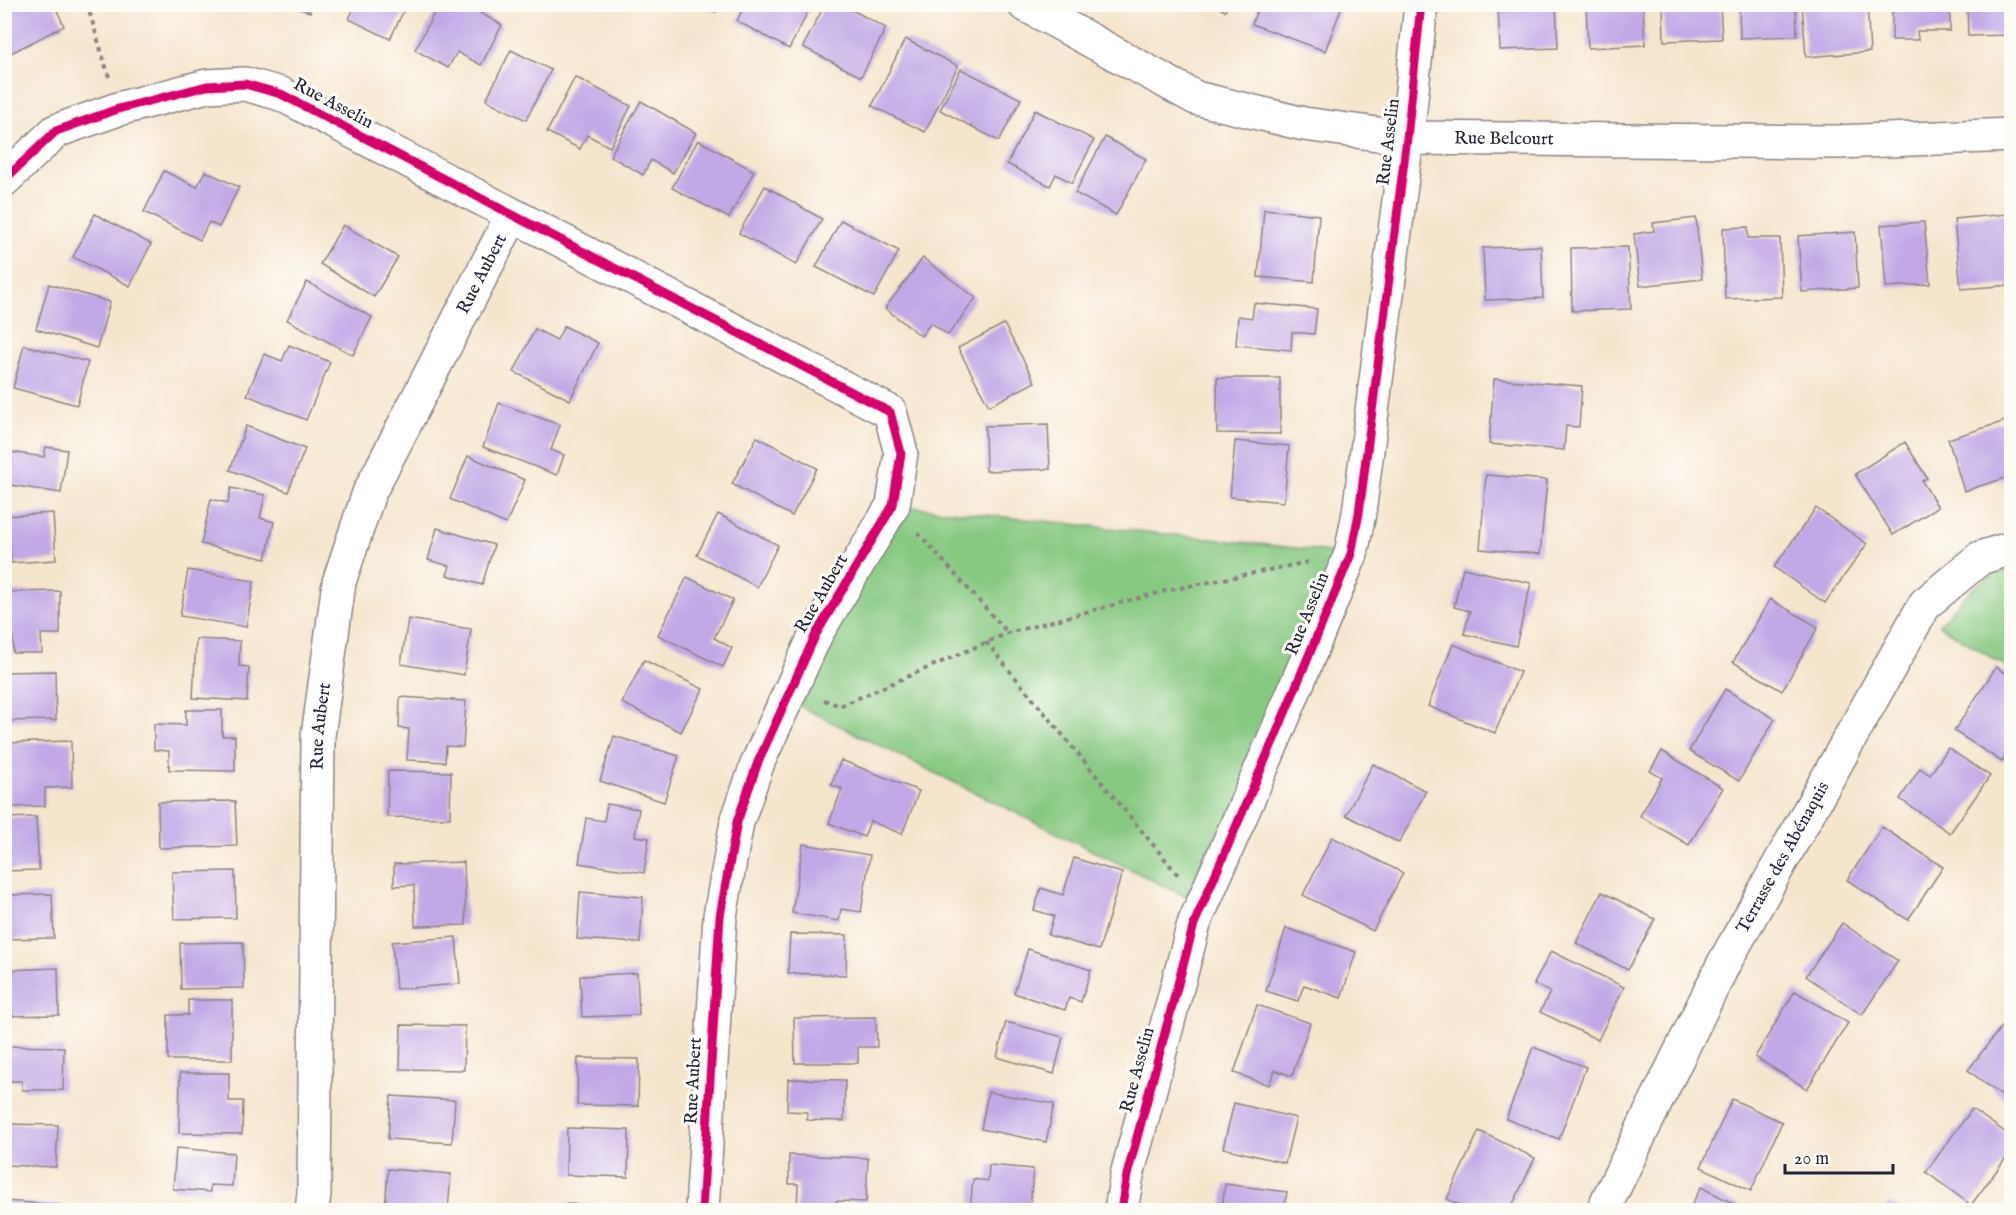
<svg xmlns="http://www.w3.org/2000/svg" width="2016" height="1215" font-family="'IM FELL English',serif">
<rect width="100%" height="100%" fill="#fdfcf7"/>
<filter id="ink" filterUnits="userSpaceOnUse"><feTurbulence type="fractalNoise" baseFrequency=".0167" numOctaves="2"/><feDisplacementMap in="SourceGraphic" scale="12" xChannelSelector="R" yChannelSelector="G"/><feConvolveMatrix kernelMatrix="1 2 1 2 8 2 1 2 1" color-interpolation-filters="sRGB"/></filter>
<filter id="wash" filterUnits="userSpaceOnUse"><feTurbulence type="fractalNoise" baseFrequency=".008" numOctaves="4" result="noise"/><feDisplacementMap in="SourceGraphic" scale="24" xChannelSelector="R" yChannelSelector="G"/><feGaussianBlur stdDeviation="1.35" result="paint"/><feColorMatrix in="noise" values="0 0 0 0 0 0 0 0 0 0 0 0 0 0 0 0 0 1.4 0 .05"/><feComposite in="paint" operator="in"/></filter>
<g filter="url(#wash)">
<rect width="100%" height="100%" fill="#f5e5cd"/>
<!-- green -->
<g fill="#88c982" stroke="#55765e" stroke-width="1.5">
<polygon points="893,505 1351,554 1201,904 787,700"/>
<path d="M2011 569H2012L2011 670 1939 625C1961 600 1977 577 2011 569Z"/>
</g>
<g id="blocks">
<!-- building -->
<g fill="#c0a9e6">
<polygon points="4,4 54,4 64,26 9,54 4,45"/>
<polygon points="284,4 312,4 310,12"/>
<polygon points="356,4 407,4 390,39 349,19"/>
<polygon points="439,4 464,4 502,25 481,65 457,52 448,68 415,50"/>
<polygon points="700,4 720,4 716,12"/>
<polygon points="745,4 812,4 789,49 737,21"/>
<polygon points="825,4 841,4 886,28 861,77 803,47"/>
<polygon points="1212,4 1229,4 1225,11"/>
<polygon points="1259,4 1343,4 1325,51 1252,24"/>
<polygon points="1498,4 1556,4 1558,48 1500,50"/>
<polygon points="1586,4 1643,4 1645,45 1588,48"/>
<polygon points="1663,4 1720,4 1722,39 1664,41"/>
<polygon points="1739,4 1796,4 1797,36 1740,38"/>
<polygon points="1802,4 1867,4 1870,52 1806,57"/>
<polygon points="1892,4 1950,4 1950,31 1917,31 1918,40 1892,40"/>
<polygon points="1967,4 2012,4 2012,35 1968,36"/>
<polygon points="905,39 958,66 925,132 872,106"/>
<polygon points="511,50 551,70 526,120 486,100"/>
<polygon points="961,69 1021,99 999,141 940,110"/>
<polygon points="575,77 631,106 610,147 587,135 580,149 547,132"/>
<polygon points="641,101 696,133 673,173 651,160 643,175 610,156"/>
<polygon points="1035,110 1094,140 1072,183 1056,174 1050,186 1007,164"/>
<polygon points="1105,137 1146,159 1116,215 1075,193"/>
<polygon points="698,140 754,171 729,218 672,188"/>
<polygon points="164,171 197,187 205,171 239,187 219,227 209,222 200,240 144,212"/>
<polygon points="765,186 822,219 796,265 739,233"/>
<polygon points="1264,209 1319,215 1314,282 1258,277"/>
<polygon points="95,214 151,244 130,286 73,257"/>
<polygon points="2007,214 2012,261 2012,285 1961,289 1954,219"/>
<polygon points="1696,218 1702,279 1640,286 1634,234 1654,231 1653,223"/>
<polygon points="841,220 899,251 874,297 816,267"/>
<polygon points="1924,222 1930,284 1886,287 1881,225"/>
<polygon points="343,225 398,257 374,297 320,264"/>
<polygon points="1748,227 1748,238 1780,238 1782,297 1725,299 1723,228"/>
<polygon points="1855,232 1858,288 1802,292 1798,236"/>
<polygon points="1541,246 1543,298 1485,300 1483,248"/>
<polygon points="1628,247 1631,309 1572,311 1571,248"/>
<polygon points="923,258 976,298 948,335 931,323 921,336 885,308"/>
<polygon points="307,282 372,317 353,355 287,320"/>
<polygon points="49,284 110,302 97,348 36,329"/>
<polygon points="1254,303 1317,309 1314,334 1292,332 1291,350 1236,345 1238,316 1252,318"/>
<polygon points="1004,324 1035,382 989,406 958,348"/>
<polygon points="564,326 598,343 570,400 514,372 535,329 557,340"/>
<polygon points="24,345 88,362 77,405 13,388"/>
<polygon points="289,345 330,362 306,420 247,395 264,354 282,361"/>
<polygon points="1217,378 1280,378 1280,434 1217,433"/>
<polygon points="1494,379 1582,386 1579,427 1566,426 1564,450 1489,444"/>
<polygon points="499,403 560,425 551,450 564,455 557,475 483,447"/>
<polygon points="2012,419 2012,476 1964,491 1948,439"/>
<polygon points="1048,424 1050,469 986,471 985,426"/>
<polygon points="246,426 305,449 288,492 230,470"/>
<polygon points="757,437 817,468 792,516 732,484"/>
<polygon points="1235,441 1289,446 1284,502 1230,497"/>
<polygon points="1905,442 1927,478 1922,481 1938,507 1893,535 1855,474"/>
<polygon points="46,447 67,450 61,493 4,484 4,451 44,457"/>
<polygon points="468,456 525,480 506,524 450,499"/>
<polygon points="1486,475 1547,480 1540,554 1480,549"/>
<polygon points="231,488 265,495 260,518 274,522 266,559 201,544 211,499 228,503"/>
<polygon points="1816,508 1867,544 1825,603 1774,567"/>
<polygon points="53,513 56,560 11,563 10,546 4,546 4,516"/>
<polygon points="718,514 778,545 757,587 697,555"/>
<polygon points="437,528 494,545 482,585 447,575 450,566 428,560"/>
<polygon points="1463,568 1531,583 1516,646 1464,634 1470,611 1454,607"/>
<polygon points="188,570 254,581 246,627 180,616"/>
<polygon points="687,577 733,600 714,638 732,648 723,667 658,635"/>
<polygon points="60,591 60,634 41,634 42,653 13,653 13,626 4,626 4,592"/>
<polygon points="1770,599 1818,627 1782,691 1733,662"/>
<polygon points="408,619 471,629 464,675 401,664"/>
<polygon points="196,639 240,641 239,666 249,667 247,701 193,698"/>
<polygon points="1453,644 1520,672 1495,733 1428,706"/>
<polygon points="644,660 703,689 681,732 622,703"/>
<polygon points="1996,667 2012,677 2012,747 2002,762 1954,731"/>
<polygon points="55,671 56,720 4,721 4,672"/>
<polygon points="1725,689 1775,719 1739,781 1689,751"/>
<polygon points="400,697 466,701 463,747 446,746 445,762 407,760 409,729 399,728"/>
<polygon points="186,710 222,710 222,736 235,736 235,771 169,770 169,751 154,750 154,724 186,725"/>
<polygon points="614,736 679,756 664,802 600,781"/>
<polygon points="71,741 72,787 45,788 45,806 10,807 9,774 4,774 4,743"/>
<polygon points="1948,748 1990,776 1950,833 1900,799 1920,768 1930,775"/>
<polygon points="1662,751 1723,788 1689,845 1640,816 1662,778 1650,771"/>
<polygon points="841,760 919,791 902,834 870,821 864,837 829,823 842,789 831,785"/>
<polygon points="1373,764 1426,791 1399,843 1346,815"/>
<polygon points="388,771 451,772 450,818 387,817"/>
<polygon points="235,801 237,846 159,848 158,802"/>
<polygon points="607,804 639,809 635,836 649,838 644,873 579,863 586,818 604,821"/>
<polygon points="36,817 39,870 4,871 4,818"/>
<polygon points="1882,827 1943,867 1908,920 1847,880"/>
<polygon points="1332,837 1403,873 1373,931 1303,895"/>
<polygon points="803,844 870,855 861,912 841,909 839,921 792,913"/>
<polygon points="1074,858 1122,873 1099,950 1048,935 1054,916 1034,910 1041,888 1063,895"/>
<polygon points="464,862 466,925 415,926 414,885 394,886 394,864"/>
<polygon points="235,871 236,918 174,919 172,872"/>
<polygon points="580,892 643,897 640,943 577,939"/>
<polygon points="1602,892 1655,919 1628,970 1576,943"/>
<polygon points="52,894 54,938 4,939 4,895"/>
<polygon points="1842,923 1898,961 1862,1015 1806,976"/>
<polygon points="1286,928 1356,952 1341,998 1304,985 1298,1001 1266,991"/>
<polygon points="790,934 847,935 846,975 788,973"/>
<polygon points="456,937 460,984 396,989 392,942"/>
<polygon points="243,942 244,988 181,989 180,943"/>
<polygon points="1028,949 1091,970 1081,1002 1069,998 1065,1010 1014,993"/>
<polygon points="1551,951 1624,987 1598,1040 1540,1012 1550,992 1534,984"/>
<polygon points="58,968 59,1015 4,1016 4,970"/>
<polygon points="637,973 639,1015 582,1017 580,976"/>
<polygon points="1795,991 1848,1023 1807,1089 1755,1057"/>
<polygon points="188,1000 232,1000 232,1060 168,1060 168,1015 188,1015"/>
<polygon points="1257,1005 1310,1023 1292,1076 1275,1070 1269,1085 1234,1073"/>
<polygon points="876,1017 877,1047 858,1047 858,1063 795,1063 794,1018"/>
<polygon points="1006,1022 1063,1037 1054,1074 997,1057"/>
<polygon points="401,1025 465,1026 464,1070 400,1069"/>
<polygon points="2002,1026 2012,1033 2012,1104 1968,1070"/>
<polygon points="4,1046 64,1047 63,1090 22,1090 22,1081 4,1081"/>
<polygon points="1533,1047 1586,1067 1559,1139 1506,1119"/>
<polygon points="578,1058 639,1059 638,1106 577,1105"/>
<polygon points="180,1073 229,1073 229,1101 243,1101 242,1134 179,1133"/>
<polygon points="788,1079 845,1080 844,1121 807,1120 807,1112 787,1111"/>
<polygon points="988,1092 1054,1104 1046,1142 981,1129"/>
<polygon points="391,1096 455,1100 452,1143 388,1139"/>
<polygon points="1732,1099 1782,1122 1751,1191 1701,1167"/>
<polygon points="1234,1103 1296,1118 1285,1163 1223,1148"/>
<polygon points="1972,1109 2012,1137 2012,1150 1971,1205 1926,1172"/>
<polygon points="4,1124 58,1125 56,1167 4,1165"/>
<polygon points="567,1128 629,1130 628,1177 566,1175"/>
<polygon points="1479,1131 1535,1158 1510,1210 1470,1210 1447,1199"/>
<polygon points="176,1148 234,1153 232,1186 210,1185 210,1192 173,1189"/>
<polygon points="789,1155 868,1158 866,1202 836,1201 836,1210 797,1210 798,1184 789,1184"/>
<polygon points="989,1165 1033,1169 1030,1210 970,1210 973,1179 988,1181"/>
<polygon points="388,1169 451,1174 448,1210 385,1210"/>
<polygon points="1225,1184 1287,1192 1284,1210 1222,1210"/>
<polygon points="1701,1187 1746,1210 1689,1210"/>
<polygon points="4,1201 60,1205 60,1210 4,1210"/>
<polygon points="1889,1203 1902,1210 1884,1210"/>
<polygon points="567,1204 627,1208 627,1210 567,1210"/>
</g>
</g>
</g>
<g filter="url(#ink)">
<use href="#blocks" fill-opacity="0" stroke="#8c8484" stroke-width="1.5"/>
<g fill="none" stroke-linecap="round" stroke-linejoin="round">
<!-- minor casing -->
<g stroke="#8c8484" stroke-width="36">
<g id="minor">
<path id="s1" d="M1024 4 1196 98 1304 124 1407 138 1837 142 2012 135"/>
<polyline points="4,180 56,131 118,109 207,86 245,84 281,94 890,412 901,453 893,505 816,634 758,762 737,822 720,916 702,1210"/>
<path id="s2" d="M312 1210 314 1194 318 736 339 582 369 493 512 216"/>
<polyline points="1121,1210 1127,1175 1194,924 1277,732 1351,554 1359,513 1407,138 1421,4"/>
<path id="s3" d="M1603 1210 1723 965 1925 604 1980 558 2012 548"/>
</g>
</g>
<!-- path -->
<g stroke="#8c8484" stroke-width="4" stroke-dasharray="4.5 4.5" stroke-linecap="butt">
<polyline points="87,4 109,77"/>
<polyline points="918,533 1008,633"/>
<polyline points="986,642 1178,875"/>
<polyline points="824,700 840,706 1008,633 1165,591 1308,562"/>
</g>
<!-- minor -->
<use href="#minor" stroke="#fff" stroke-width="33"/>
<!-- cycleway casing -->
<g stroke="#fdfcf7" stroke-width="13">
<g id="cycleway">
<polyline points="4,180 56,131 118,109 207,86 245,84 281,94 890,412 901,453 893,505 816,634 758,762 737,822 720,916 702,1210"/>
<polyline points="1121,1210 1127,1175 1194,924 1277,732 1351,554 1359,513 1407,138 1421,4"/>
</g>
</g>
<!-- cycleway -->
<use href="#cycleway" stroke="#d6006c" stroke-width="9"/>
</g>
</g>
<g text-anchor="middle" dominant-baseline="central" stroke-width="6" stroke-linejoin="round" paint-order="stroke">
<!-- street labels -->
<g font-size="18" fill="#22223b" stroke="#fdfcf7">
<text transform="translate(333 104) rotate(28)">Rue Asselin</text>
<text stroke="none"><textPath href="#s1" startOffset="508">Rue Belcourt</textPath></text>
<text transform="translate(1389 142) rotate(-83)">Rue Asselin</text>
<text stroke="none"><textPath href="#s2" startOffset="970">Rue Aubert</textPath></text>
<text transform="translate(822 594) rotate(-60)">Rue Aubert</text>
<text transform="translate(1308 614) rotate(-68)">Rue Asselin</text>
<text stroke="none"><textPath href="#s2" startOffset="484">Rue Aubert</textPath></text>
<text stroke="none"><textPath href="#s3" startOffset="396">Terrasse des Abénaquis</textPath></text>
<text transform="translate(1138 1070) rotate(-75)">Rue Asselin</text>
<text transform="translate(694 1081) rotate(-87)">Rue Aubert</text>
</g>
</g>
<!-- margin -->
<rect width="2016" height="1215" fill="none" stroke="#fdfcf7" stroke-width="24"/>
<!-- scale -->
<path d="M1785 1164v9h108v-9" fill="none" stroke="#22223b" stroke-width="3"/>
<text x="1794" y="1164" font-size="18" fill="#22223b" stroke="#fdfcf7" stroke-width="4.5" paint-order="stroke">20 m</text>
</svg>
